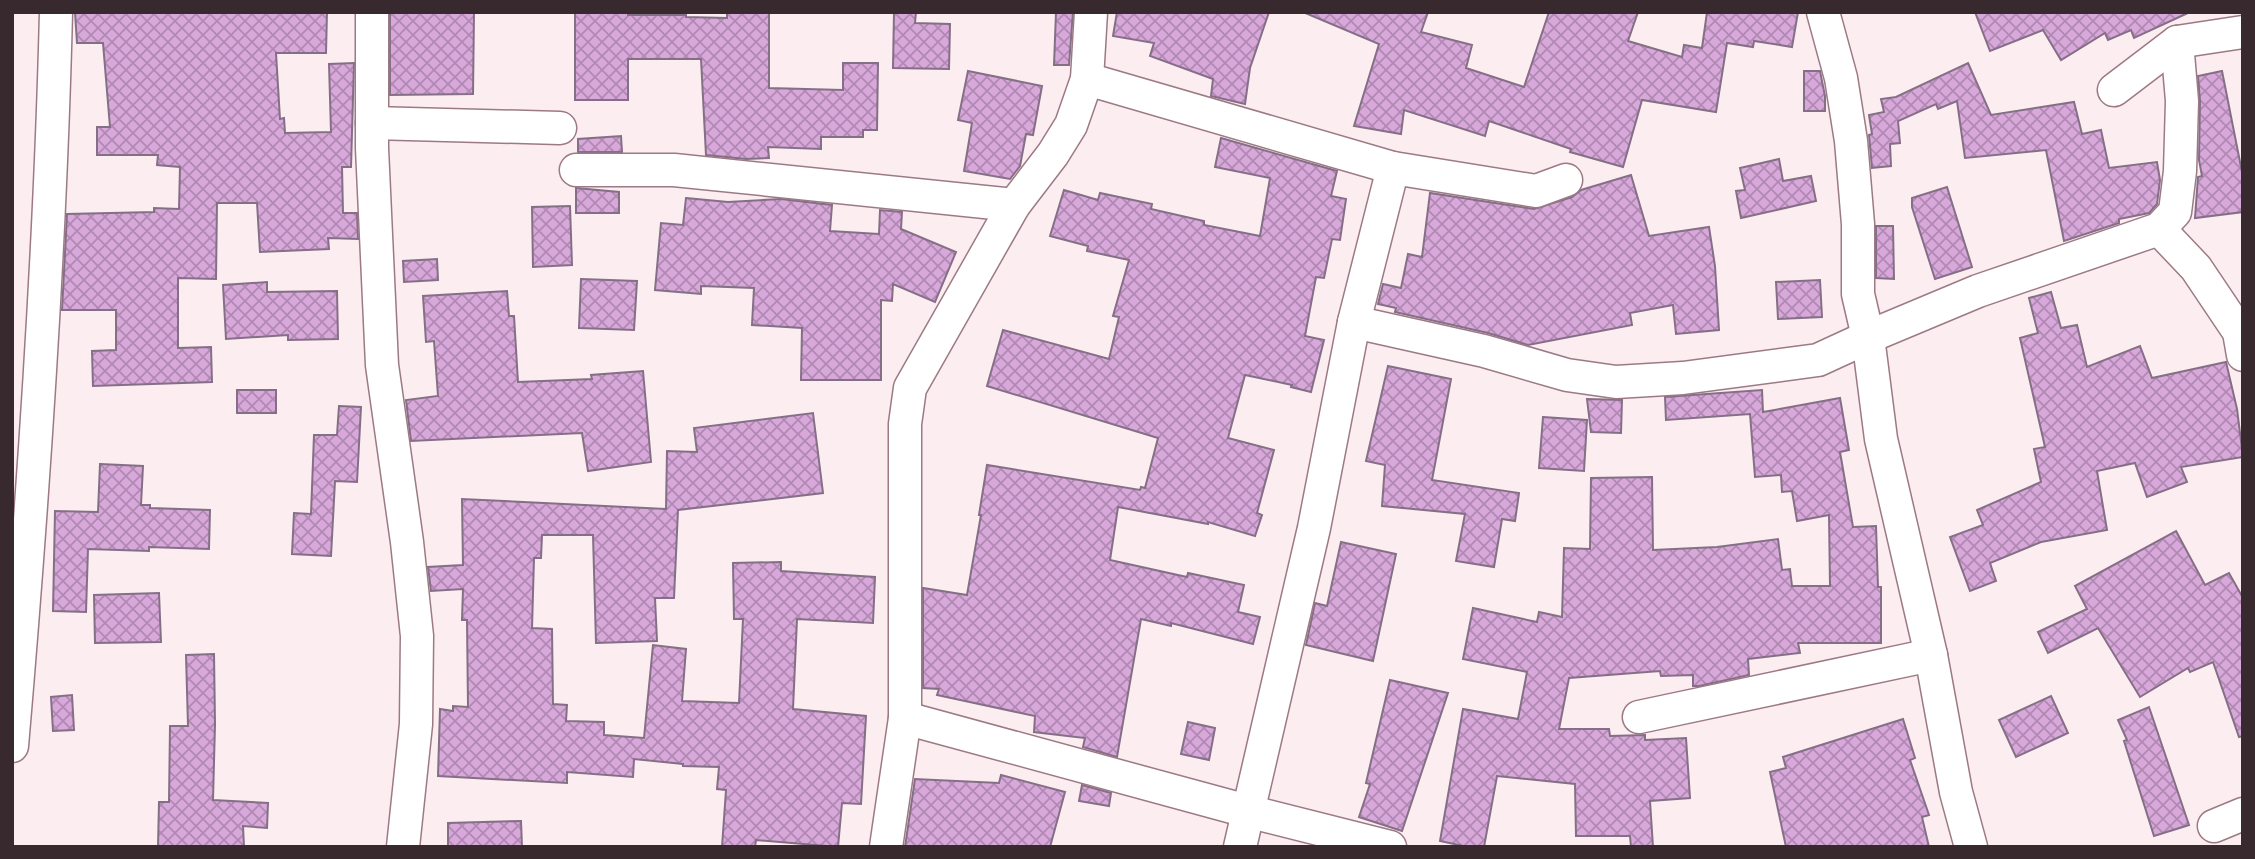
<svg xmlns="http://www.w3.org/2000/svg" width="2255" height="859" font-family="'Fira Sans',sans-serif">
<defs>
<pattern id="building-cross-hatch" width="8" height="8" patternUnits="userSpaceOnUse" patternTransform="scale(1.75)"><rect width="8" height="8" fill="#d8a8db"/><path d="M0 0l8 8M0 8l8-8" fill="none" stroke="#b089b2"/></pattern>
</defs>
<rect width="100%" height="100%" fill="#fcedf1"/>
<!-- building -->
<g fill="url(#building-cross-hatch)" stroke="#856f86" stroke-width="2">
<polygon points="75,12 327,12 326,53 276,53 280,119 284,118 285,133 331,132 329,64 354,63 351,167 342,167 343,213 357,213 358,239 328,238 329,249 260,252 257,203 217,203 216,279 178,278 178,348 211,347 212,382 93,386 92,351 116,350 116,310 62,310 67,214 154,212 154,208 179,209 180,167 157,165 158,155 97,155 97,127 110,127 103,43 77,43"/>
<polygon points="390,12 474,12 473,94 390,95"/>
<polygon points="575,12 628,12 628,15 686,15 686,17 727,18 727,12 769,12 769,88 843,90 843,63 878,63 877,130 863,130 863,137 821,137 821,149 768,147 769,158 746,159 706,155 701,59 628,59 628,100 575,100"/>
<polygon points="894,12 916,12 915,23 950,24 949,69 893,68"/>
<polygon points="1056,12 1073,12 1069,65 1054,65"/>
<polygon points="1117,12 1269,12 1250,68 1245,104 1211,96 1213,79 1150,56 1154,43 1113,36"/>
<polygon points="1303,12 1428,12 1421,32 1472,45 1466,68 1524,87 1549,12 1638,12 1628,41 1682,57 1684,45 1702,48 1707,12 1798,12 1792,47 1754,41 1753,47 1727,43 1716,112 1642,100 1623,167 1570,152 1571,149 1489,121 1485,136 1404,110 1401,134 1354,126 1379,44"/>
<polygon points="1975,12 2190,12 2134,38 2131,30 2108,40 2105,33 2061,60 2043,30 1990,51"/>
<polygon points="1968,63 1991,115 2074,102 2082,134 2101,130 2109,168 2157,162 2160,180 2157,204 2149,213 2119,219 2119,223 2064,241 2046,150 1965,158 1957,101 1938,109 1936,104 1898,121 1900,143 1890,144 1891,166 1872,168 1869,135 1872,134 1869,115 1884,112 1881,99 1896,97"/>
<polygon points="968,71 1042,86 1033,135 1026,134 1020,166 1010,179 964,171 972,123 958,120"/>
<polygon points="1804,71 1820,71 1825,96 1825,111 1804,111"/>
<polygon points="2222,71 2243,177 2243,212 2195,218 2198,177 2202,176 2199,160 2200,101 2198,76"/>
<polygon points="621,136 622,152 578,152 578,139"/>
<polygon points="1221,138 1337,171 1331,196 1346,199 1340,240 1332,239 1324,278 1316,277 1305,336 1324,340 1311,392 1291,387 1292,385 1245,375 1228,438 1274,450 1257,513 1262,515 1255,536 1208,522 1208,524 1118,507 1110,560 1187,577 1188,573 1244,585 1238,612 1260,617 1253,644 1171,623 1171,626 1141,619 1117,757 1083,747 1085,738 1034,732 1035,716 937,695 939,689 923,688 923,588 967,595 981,515 979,515 987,465 1140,490 1141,487 1145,488 1158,438 987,386 1003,330 1109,359 1119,317 1113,316 1129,260 1087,251 1088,246 1050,236 1064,190 1098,200 1100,193 1152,204 1151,209 1204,221 1204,225 1260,236 1270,178 1215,167"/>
<polygon points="1779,159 1783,181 1811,176 1816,201 1741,218 1736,191 1745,190 1740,168"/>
<polygon points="1631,175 1649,236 1709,227 1715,266 1719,330 1676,334 1673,305 1630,313 1632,325 1528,345 1488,333 1395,312 1396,308 1378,304 1383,284 1401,288 1408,254 1422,257 1430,193 1534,209 1572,197 1581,190"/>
<polygon points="1947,187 1972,267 1935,279 1912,207 1912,198"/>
<polygon points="576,188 619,192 619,213 576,213"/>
<polygon points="686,198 728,202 781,199 832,205 830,231 879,234 880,210 902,212 901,229 956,252 935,302 893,284 892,301 881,300 881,380 801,380 802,328 752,325 754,288 701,286 701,294 655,290 661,223 683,225"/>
<polygon points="570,206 572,265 533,267 532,207"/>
<polygon points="1876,226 1893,226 1894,279 1876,278"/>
<polygon points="437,259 438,280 404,282 403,261"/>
<polygon points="581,279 637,281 634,330 579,328"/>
<polygon points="1820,280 1822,317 1778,319 1776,282"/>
<polygon points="267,282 267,292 337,291 338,339 288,340 288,335 226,339 223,285"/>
<polygon points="507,291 509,316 514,316 518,382 592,379 591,375 643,371 651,462 588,471 582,433 411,441 406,400 438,396 434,341 426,342 423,296"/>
<polygon points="2051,292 2061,328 2077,325 2087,367 2140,346 2152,378 2226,362 2237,409 2243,457 2181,467 2187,482 2147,497 2135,463 2097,471 2107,530 2041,542 1990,563 1996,581 1970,591 1950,537 1983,525 1977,510 2041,482 2034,449 2045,447 2020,338 2038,333 2029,298"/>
<polygon points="1388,366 1451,379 1432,480 1519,493 1515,521 1502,519 1494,567 1456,561 1465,514 1382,506 1385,465 1366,461"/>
<rect x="237" y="390" width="39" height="23"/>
<polygon points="1762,390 1763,412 1840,398 1849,450 1840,452 1853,527 1876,526 1878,587 1881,587 1881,643 1798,643 1800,653 1748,659 1749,675 1699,686 1693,686 1693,675 1661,676 1660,671 1569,678 1559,729 1609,729 1610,736 1645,735 1645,740 1686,738 1690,798 1650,801 1653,847 1631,847 1630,836 1576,836 1575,784 1497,776 1484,847 1468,847 1440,841 1463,709 1518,719 1527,672 1463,659 1473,608 1537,622 1539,612 1562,617 1564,548 1590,549 1591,478 1652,477 1653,550 1717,547 1778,539 1782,570 1790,569 1792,586 1830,586 1829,515 1797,521 1792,491 1782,492 1781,475 1755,477 1750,414 1666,420 1665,397"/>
<polygon points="1587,399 1622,400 1621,433 1591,432"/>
<polygon points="339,406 361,407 357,482 335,481 331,556 292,554 294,513 311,514 314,435 337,435"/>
<polygon points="813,413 823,493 678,510 674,598 655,598 657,641 596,643 593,535 542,535 541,558 534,558 532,628 552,629 553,704 567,705 566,721 604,722 604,735 644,738 653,645 686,649 682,701 739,703 743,619 734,619 733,563 781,562 781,571 875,577 873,623 797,619 793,709 866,716 861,804 842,803 838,847 756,840 755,847 722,847 726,790 717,789 719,767 683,766 683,764 634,759 633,777 567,772 567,783 438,776 440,709 453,711 453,706 468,707 467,620 462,620 463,589 431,591 428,567 463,565 462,499 666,509 667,451 697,452 694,428"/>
<polygon points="1543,417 1587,420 1584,471 1539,468"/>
<polygon points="100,464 143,466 141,505 150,505 150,508 210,510 209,549 149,547 149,551 88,549 86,612 53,611 55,511 98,512"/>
<polygon points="2176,531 2205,585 2229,573 2243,598 2243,736 2239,737 2213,662 2190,672 2188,668 2140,697 2098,628 2048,653 2038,632 2087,609 2075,586"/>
<polygon points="1341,542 1396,554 1373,661 1306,645 1315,603 1327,606"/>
<polygon points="159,593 161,642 95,643 94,595"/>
<polygon points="214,654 215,724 213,800 268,803 267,828 243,826 244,847 158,847 159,802 169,802 170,726 188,726 186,655"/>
<polygon points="1390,680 1448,693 1402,831 1359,817 1370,784 1366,783"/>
<polygon points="72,695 74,730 53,731 51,697"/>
<polygon points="2051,696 2068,733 2016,757 1999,720"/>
<polygon points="2149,707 2189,825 2154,836 2124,741 2127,740 2118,720"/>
<polygon points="1903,719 1915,758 1910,760 1929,815 1922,817 1929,847 1786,847 1770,772 1786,768 1783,757"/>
<polygon points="1188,722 1215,728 1209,760 1181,754"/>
<polygon points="1001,775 1065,792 1050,847 905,847 915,779 999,783"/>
<polygon points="1082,785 1111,793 1109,806 1079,801"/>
<polygon points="521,821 522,847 448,847 448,823"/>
</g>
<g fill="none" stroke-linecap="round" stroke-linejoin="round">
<!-- minor casing -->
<g stroke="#9c7a85" stroke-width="35">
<g id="minor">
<polyline points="372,12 372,148 382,365 407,542 417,636 416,724 403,847"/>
<polyline points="1823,12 1841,78 1851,141 1858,224 1858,294 1868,337 1881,439 1931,655 1956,792 1971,847"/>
<polyline points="1087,79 1393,168 1536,191 1566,180"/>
<polyline points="2114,90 2177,42 2243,32"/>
<polyline points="372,123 560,128"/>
<polyline points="576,170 674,170 1014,205"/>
<polyline points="2159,229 2196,268 2239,332 2243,355"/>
<polyline points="1354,322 1484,351 1567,375 1616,382 1683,378 1818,360 1868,337 1978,291 2159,229 2175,212 2180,171 2182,101 2177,42"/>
<polyline points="1639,717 1931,655"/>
<polyline points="905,718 1247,811 1390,847"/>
<path d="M12 746C33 502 50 257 56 12"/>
<polyline points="2214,826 2243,814"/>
<polyline points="886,847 905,718 905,424 910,388 1014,205 1053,154 1071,125 1087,79 1091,12"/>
<polyline points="1240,847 1314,528 1354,322 1393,168"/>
</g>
</g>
<!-- minor -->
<use href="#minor" stroke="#fff" stroke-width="32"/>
</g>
<!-- border -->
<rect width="2255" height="859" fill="none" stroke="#37292e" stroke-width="28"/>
</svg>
